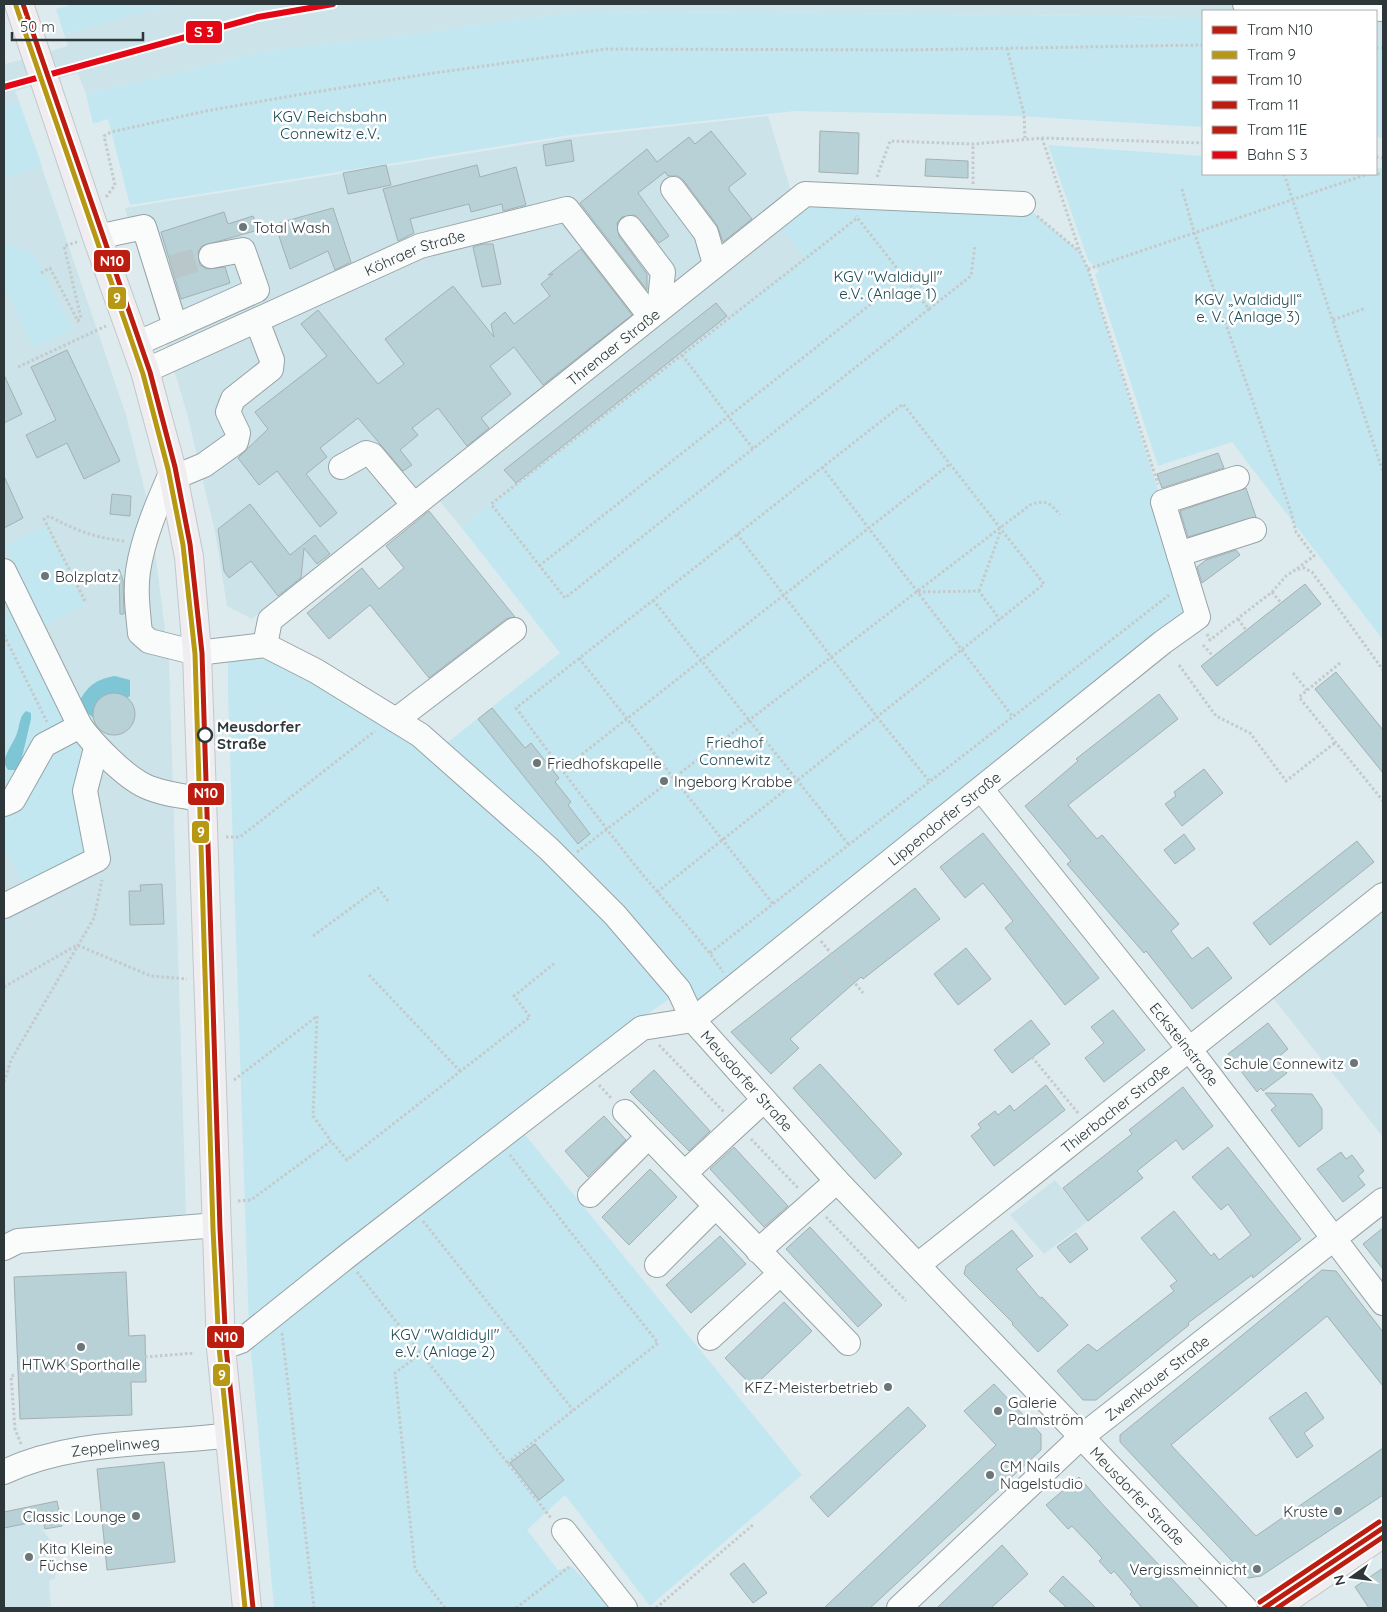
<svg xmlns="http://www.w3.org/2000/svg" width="1387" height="1612" font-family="Quicksand,sans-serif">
<rect width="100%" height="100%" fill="#ddebee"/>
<!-- built -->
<g fill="#cbe3e9">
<polygon points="176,4 1383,4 1383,42 1376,42 1376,11 1203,11 1203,17 667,11 588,12 523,18 409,35 272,50 86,94 78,73 15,91 19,101 4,106 4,60 6,64 68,46 64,34"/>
<polygon points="768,116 792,194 782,228 806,258 461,527 426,484 252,619 227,606 215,532 187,413 125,208 566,138"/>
<polygon points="27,124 126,415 150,512 169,661 186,1214 15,1234 4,1240 4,132"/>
<polygon points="1383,895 1383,1137 1266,989"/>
<polygon points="1055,1180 1088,1221 1044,1254 1010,1215"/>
<polygon points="43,1520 45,1529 43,1530 51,1542 56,1572 55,1578 49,1581 51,1608 4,1608 4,1528"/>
</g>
<!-- green -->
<g fill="#c3e7f0">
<polygon points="68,4 176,4 64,34 56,9 68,6"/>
<polygon points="667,11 1203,17 1203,127 1017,116 796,111 570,135 130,205 108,119 93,124 86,94 272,50 409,35 523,18 588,12"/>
<polygon points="1376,42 1383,42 1383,138 1376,137"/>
<polygon points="19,101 42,166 4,179 4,106"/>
<polygon points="1048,145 1203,156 1203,174 1376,174 1376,168 1383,168 1383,640 1232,442 1158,466 1095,274 1099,271 1088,260"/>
<polygon points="805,194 1023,204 1080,252 1088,269 1198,617 693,1020 679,990 438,750 560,653 461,527 805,258 774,218"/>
<polygon points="4,243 34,254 72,329 33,348 4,285"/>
<polygon points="45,526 85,605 45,625 6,546"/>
<path d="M4 594 81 752C77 786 91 821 84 854L25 889 4 846Z"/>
<polygon points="247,658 273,660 303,671 421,748 514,827 614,928 671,998 636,1022 513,1120 802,1475 650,1606 565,1495 527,1530 558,1570 571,1566 614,1608 274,1608 249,1329 228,695 228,661"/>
</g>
<!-- water -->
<g fill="#7ec5d5">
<path d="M115 676 130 680V696L95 719 85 711 80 700C89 684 98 679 115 676Z"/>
<path d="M26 711 31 713V719L19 770H8L4 763C6 750 15 742 18 730 20 722 20 716 26 711Z"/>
</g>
<!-- building -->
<g fill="#b8d1d6" stroke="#a4b0b2">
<polygon points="711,131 746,174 729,187 729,190 752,219 723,242 717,225 684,181 678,176 668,176 665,172 638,193 669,236 659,243 635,215 622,217 617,223 619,236 647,274 647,290 580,203 647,149 657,162 689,137 695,144"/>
<polygon points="820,131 859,133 858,174 819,172"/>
<polygon points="571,140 574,161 546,166 543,145"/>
<polygon points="926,159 968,161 968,178 925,176"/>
<polygon points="386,165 391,185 348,194 343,173"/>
<polygon points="477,165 480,177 516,167 526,205 503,211 502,204 471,212 469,204 410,219 414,233 398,241 383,189"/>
<polygon points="333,208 351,262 335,270 328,251 290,269 275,224"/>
<polygon points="224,212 228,224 253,216 258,230 202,246 198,252 200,265 207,269 225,267 230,283 181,299 161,232"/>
<polygon points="483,244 493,244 501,284 482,287 473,247"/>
<polygon points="581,249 632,315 543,385 514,347 490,366 511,394 481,418 489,428 467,446 438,408 412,428 418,435 400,450 412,465 403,471 358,418 320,448 327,457 306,474 337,513 320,527 277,471 259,485 238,458 268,429 255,412 327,356 301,324 318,310 378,384 404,364 385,339 453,286 494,337 491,324 505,312 514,324 550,296 541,284 553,274 548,275"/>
<polygon points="716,303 727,316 516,483 504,470"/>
<polygon points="67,350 120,461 84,479 67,443 37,458 26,435 56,420 31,367"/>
<polygon points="4,375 22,414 4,423"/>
<polygon points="1218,453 1224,468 1162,488 1157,474"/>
<polygon points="4,476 23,518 4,528"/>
<polygon points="1246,488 1256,517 1188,537 1180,511"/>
<polygon points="112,494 131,496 130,516 110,514"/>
<polygon points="250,504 290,555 315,535 330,554 317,564 304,548 301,578 278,596 251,561 229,578 224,571 218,529"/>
<polygon points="429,511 515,617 506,619 429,678 370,605 329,639 307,613 362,568 379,589 404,568 386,546"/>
<polygon points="1236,550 1240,555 1202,583 1197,567 1206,560"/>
<polygon points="119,569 123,580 124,614 120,614"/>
<polygon points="1305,584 1321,604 1217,686 1201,666"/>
<polygon points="1336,672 1383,730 1383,773 1315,689"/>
<circle cx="114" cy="714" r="21"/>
<polygon points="1159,694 1178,719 1068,805 1097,839 1102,835 1179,924 1171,931 1192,959 1208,947 1232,978 1192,1009 1146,951 1144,953 1067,864 1071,861 1025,806 1078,761 1076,759"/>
<polygon points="492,708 525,748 531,743 559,778 555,782 571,802 568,805 590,834 578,844 478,719"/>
<polygon points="1204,769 1223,793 1182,826 1165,804 1176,796 1174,792"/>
<polygon points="983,833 1099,978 1065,1005 1005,928 1013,921 983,883 965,898 940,867"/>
<polygon points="1184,834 1195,849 1175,864 1164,850"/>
<polygon points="1357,841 1374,862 1270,945 1253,923"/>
<polygon points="162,884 164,924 130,925 129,891 141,891 140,885"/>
<polygon points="915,888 940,919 863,979 861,977 790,1039 799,1048 771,1074 731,1032"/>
<polygon points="966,948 991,979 958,1005 934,974"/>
<polygon points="1113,1010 1145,1050 1104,1082 1085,1058 1104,1043 1091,1027"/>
<polygon points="1031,1020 1050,1044 1012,1073 994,1050"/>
<polygon points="1268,1023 1288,1049 1276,1059 1287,1073 1263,1091 1261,1088 1257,1092 1228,1054"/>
<polygon points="820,1064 902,1154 875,1179 793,1088"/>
<polygon points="654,1070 710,1131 689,1151 630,1092"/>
<polygon points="1046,1085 1065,1110 994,1166 971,1136 981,1128 978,1124 995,1111 998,1115 1010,1105 1014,1111"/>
<polygon points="1183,1087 1213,1126 1183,1150 1176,1140 1137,1171 1143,1178 1088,1221 1063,1188 1132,1134 1129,1130"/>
<polygon points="1265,1093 1312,1094 1322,1109 1322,1129 1299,1147 1271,1110 1276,1106"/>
<polygon points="604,1116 626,1140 588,1177 565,1151"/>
<polygon points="734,1147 788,1206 764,1227 710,1169"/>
<polygon points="1228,1147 1301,1239 1253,1278 1252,1275 1188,1323 1189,1325 1096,1400 1083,1400 1057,1371 1088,1344 1097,1351 1174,1291 1170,1286 1177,1281 1141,1238 1174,1211 1211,1256 1214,1253 1219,1260 1251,1235 1228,1204 1221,1210 1192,1177"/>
<polygon points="1341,1152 1346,1159 1352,1155 1364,1171 1358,1176 1365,1185 1343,1202 1317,1169"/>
<polygon points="650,1169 677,1197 629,1245 602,1217"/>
<polygon points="810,1227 882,1305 858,1327 786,1249"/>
<polygon points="1383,1228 1383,1269 1363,1244"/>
<polygon points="1012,1230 1033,1256 1016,1269 1040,1298 1042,1297 1068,1325 1038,1352 1012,1324 1013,1323 964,1274 966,1266"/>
<polygon points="1076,1233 1088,1249 1070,1263 1057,1247"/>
<polygon points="720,1236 746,1264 691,1313 666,1285"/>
<polygon points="1322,1270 1336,1271 1383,1332 1383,1386 1327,1316 1171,1445 1256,1536 1383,1448 1383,1495 1261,1576 1248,1578 1120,1442 1120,1435"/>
<polygon points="126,1272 129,1336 145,1335 146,1382 131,1382 132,1415 20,1419 14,1277"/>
<polygon points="784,1302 812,1331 753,1387 725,1358"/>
<polygon points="994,1384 1041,1434 1041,1450 870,1608 824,1608 996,1445 964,1411"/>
<polygon points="1306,1392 1324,1418 1304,1433 1313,1446 1297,1458 1269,1418"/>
<polygon points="908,1407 926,1426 828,1517 810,1497"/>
<polygon points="535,1444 564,1480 539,1500 510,1463"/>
<polygon points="164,1462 175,1562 107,1570 97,1469"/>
<polygon points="1079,1477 1104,1506 1199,1608 1142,1608 1130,1594 1132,1592 1114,1571 1111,1574 1099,1561 1102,1558 1091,1546 1072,1526 1068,1529 1046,1505"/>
<polygon points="57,1501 62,1526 45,1529 43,1520 4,1528 4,1512"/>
<polygon points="1002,1545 1028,1574 991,1608 937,1608"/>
<polygon points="744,1563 767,1593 753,1603 730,1574"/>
<polygon points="1383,1568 1383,1608 1369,1608 1355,1587"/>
<polygon points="1063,1576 1096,1608 1067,1608 1049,1591"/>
</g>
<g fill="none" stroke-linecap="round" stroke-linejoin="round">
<!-- minor-tunnel -->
<polyline stroke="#bac7ca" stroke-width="24" stroke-dasharray="24 12" stroke-linecap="butt" points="172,267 211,256"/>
<!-- minor casing -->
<g stroke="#98a3a5" stroke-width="26">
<g id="minor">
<polyline points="1245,4 1383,9"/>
<polyline points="673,189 706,233 715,264"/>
<polyline points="630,228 663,272 659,309"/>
<polyline points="97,237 144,227 175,326"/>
<polyline points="136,344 257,290 243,250 211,256"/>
<path id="s1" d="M145 371 420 246 567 209 650 316"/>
<polyline points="341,467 366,453 372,455 414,505"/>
<path id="s2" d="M172 471C158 503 143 537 138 571 135 592 138 612 140 633L149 641 197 653 265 645 316 671 420 735 549 849 615 915 679 990 693 1020 837 1181 1245 1608"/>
<polyline points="173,478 204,465 236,442 238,433 228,412 233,399 271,369 272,360 257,321"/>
<polyline points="1179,554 1254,530"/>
<path d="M4 571 80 726C94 745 124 776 145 786 162 794 183 796 201 799"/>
<path id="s3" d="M265 645 270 620 805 194 1023 204"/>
<polyline points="396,720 514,630"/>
<path id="s4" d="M982 790 1190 1050 1383 1303"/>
<polyline points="4,804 13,800 44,745 80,726"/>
<polyline points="4,906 98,859 85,791 96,748"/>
<path id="s5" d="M693 1020 1163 642 1198 617 1163 502 1237 478"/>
<polyline points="625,1112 848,1343"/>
<polyline points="685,1173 764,1100"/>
<polyline points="590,1195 648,1137"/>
<polyline points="4,1248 18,1241 217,1225"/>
<polyline points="758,1251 837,1181"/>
<polyline points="657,1265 715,1207"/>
<path id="s6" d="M918 1265 1383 895"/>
<polyline points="710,1338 780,1274"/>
<polyline points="221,1348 241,1341 346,1257 642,1028 693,1020"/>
<path id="s7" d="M4 1472C74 1439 154 1445 230 1435"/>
<polyline points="564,1531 625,1608"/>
<path id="s8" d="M899 1608 1080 1438 1383 1200"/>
</g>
</g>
<!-- major casing -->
<g stroke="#c1c8ca" stroke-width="30">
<g id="major">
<polyline points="19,4 97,237 145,371 172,471 189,557 197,653 221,1348 247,1608"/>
<polyline points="1273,1608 1383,1533"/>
</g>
</g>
<!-- path -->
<g stroke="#c5c9ca" stroke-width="3" stroke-dasharray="2.5 2.5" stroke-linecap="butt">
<polyline points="1007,48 1024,114 1025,138"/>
<polyline points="1376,48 1383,48"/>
<polyline points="1042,138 1080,252"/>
<polyline points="1376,157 1383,158"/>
<polyline points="1284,174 1383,472"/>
<polyline points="877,177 890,141 973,144 1042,138 1203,143"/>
<polyline points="973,184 973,144"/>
<polyline points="1182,189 1194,232 1291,512 1296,532 1314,556 1295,570"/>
<polyline points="106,197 115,185 104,136 111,132 206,111 297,95 427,74 606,49 902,50 1203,45"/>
<polyline points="1037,216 1080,252 1088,269 1158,484"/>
<polyline points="856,219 491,504 565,598 929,309 856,216"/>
<polyline points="1088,269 1368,174 1383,174"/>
<polyline points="41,273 50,268 78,321 81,318 64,246 77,242"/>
<polyline points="929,309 971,276 975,245"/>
<polyline points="1333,320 1366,308"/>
<polyline points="682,355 753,449"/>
<polyline points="18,367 106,326"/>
<polyline points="822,467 1013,717"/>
<polyline points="737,534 877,717 930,782"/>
<polyline points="539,566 904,278"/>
<polyline points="979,591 1001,530"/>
<polyline points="918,592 979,591 1000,620"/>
<polyline points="1272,592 1281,603"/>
<polyline points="653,600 849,845"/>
<path d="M85 601 44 519 49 516C74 530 96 538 124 541"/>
<polyline points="1238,619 1246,630"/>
<polyline points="1207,634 1210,640 1272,592 1286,576 1295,570 1304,568 1312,572 1383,670"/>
<polyline points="4,635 47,722"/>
<polyline points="1203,645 1213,656"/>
<polyline points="579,658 773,904"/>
<polyline points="1340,663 1299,697 1383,801"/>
<polyline points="1179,665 1216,716 1250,733 1286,781 1336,742"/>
<polyline points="1293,673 1307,690"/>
<polyline points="562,770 950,464"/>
<polyline points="226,837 240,837 375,731"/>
<path d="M577 852 1030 505C1045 499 1051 503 1060 515"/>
<path d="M657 892 1044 584 903 404 516 708C556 762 596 816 638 869 666 903 698 935 723 972"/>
<polyline points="313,936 378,888 388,901"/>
<polyline points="821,941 863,993"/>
<polyline points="710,953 1169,595"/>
<polyline points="369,975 461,1072"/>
<polyline points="4,987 77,945 151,976 187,979"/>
<polyline points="317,1016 313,1116 331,1141"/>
<polyline points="659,1045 724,1112"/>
<polyline points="1032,1057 1078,1113"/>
<polyline points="234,1080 316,1017"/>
<polyline points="4,1082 11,1060 94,918 102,880"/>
<polyline points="599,1085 612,1099"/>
<polyline points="751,1139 799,1189"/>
<polyline points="238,1201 251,1200 331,1141 347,1160 530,1017 514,996 556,962"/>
<polyline points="826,1217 906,1301"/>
<polyline points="423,1221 573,1410"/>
<polyline points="357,1272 551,1518"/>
<polyline points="282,1333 314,1608"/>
<polyline points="420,1354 395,1373 415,1569 445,1608"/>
<polyline points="145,1357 195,1353"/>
<polyline points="14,1375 11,1376 15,1429 21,1444"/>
<polyline points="507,1463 658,1343 510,1155"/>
<polyline points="516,1608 569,1567"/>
<polyline points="656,1608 754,1524"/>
</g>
<!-- minor -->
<use href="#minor" stroke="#fafcfc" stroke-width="24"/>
<!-- major -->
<use href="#major" stroke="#f0edf1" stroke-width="28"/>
<!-- rail-1 casing -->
<g stroke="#fff" stroke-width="10">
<polyline id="rail-1" points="4,87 258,17 333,4"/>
</g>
<!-- rail-1 -->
<use href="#rail-1" stroke="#e30614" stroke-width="6"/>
<!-- tram-1 casing -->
<g stroke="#fff" stroke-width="9">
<polyline id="tram-1" points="23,4 150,372 175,467 190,544 202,653 220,1229 226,1347 253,1608"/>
</g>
<!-- tram-2 casing -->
<g stroke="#fff" stroke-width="9">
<polyline id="tram-2" points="16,6 143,374 168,469 183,545 195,654 213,1229 219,1347 245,1608"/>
</g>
<!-- tram-3 casing -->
<g stroke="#fff" stroke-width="9">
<polyline id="tram-3" points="1264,1608 1383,1528"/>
</g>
<!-- tram-4 casing -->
<g stroke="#fff" stroke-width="9">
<polyline id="tram-4" points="1277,1608 1383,1537"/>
</g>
<!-- tram-5 casing -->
<g stroke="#fff" stroke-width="9">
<polyline id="tram-5" points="1260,1602 1379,1522"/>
</g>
<!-- tram-1 -->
<use href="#tram-1" stroke="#bb1e10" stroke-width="5"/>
<!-- tram-2 -->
<use href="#tram-2" stroke="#b69814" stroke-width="5"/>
<!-- tram-3 -->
<use href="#tram-3" stroke="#bb1e10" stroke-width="5"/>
<!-- tram-4 -->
<use href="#tram-4" stroke="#bb1e10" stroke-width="5"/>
<!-- tram-5 -->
<use href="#tram-5" stroke="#bb1e10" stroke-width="5"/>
</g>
<!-- markers -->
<g fill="#6b7679" stroke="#fff" stroke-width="2">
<circle cx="243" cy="227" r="5"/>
<circle cx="45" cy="576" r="5"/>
<circle cx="537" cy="763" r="5"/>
<circle cx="664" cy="781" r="5"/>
<circle cx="1354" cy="1063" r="5"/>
<circle cx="81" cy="1347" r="5"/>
<circle cx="888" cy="1387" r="5"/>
<circle cx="998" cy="1411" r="5"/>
<circle cx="990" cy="1475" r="5"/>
<circle cx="1338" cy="1511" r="5"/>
<circle cx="136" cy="1516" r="5"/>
<circle cx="29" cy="1557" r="5"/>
<circle cx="1257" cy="1569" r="5"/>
</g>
<circle fill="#fff" stroke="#2d373a" stroke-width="2.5" cx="205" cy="735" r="7"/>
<g text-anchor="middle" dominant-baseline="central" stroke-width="5" stroke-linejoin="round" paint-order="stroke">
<!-- park labels -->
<g font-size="15" fill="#1e4953" stroke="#fff">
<text x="330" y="116">KGV Reichsbahn<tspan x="330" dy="17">Connewitz e.V.</tspan></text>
<text x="888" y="276">KGV "Waldidyll"<tspan x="888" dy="17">e.V. (Anlage 1)</tspan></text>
<text x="1248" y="299">KGV „Waldidyll“<tspan x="1248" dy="17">e. V. (Anlage 3)</tspan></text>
<text x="735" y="742">Friedhof<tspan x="735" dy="17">Connewitz</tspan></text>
<text x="445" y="1334">KGV "Waldidyll"<tspan x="445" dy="17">e.V. (Anlage 2)</tspan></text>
</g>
<!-- poi labels -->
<g font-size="15" fill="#2d373a" stroke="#fff" text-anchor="start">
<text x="253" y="227">Total Wash</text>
<text x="55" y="576">Bolzplatz</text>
<text x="547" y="763">Friedhofskapelle</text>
<text x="674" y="781">Ingeborg Krabbe</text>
<text x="1344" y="1063" text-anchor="end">Schule Connewitz</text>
<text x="81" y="1364" text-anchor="middle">HTWK Sporthalle</text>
<text x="878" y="1387" text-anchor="end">KFZ-Meisterbetrieb</text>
<text x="1008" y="1402">Galerie<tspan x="1008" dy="17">Palmström</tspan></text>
<text x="1000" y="1466">CM Nails<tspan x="1000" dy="17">Nagelstudio</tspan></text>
<text x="1328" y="1511" text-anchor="end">Kruste</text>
<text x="126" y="1516" text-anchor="end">Classic Lounge</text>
<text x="39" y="1548">Kita Kleine<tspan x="39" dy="17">Füchse</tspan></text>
<text x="1247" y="1569" text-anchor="end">Vergissmeinnicht</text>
</g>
<!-- street labels -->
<g font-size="15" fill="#2d373a" stroke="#fff">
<text stroke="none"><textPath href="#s1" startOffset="295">Köhraer Straße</textPath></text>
<text stroke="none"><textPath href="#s3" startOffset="464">Threnaer Straße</textPath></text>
<text stroke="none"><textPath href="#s5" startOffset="322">Lippendorfer Straße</textPath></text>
<text stroke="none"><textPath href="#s4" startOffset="325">Ecksteinstraße</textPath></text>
<text stroke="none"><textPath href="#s2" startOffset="956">Meusdorfer Straße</textPath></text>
<text stroke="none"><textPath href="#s6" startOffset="252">Thierbacher Straße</textPath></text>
<text stroke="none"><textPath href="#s8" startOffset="346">Zwenkauer Straße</textPath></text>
<text stroke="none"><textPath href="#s7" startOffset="115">Zeppelinweg</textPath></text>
<text stroke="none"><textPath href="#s2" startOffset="1526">Meusdorfer Straße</textPath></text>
</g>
<!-- stop labels -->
<g font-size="15" font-weight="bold" fill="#2d373a" stroke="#fff" text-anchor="start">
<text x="217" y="726">Meusdorfer<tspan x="217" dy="17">Straße</tspan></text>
</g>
</g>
<g stroke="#fff" stroke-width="2">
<rect x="185" y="20" width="38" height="24" rx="5" fill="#e30614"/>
<rect x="93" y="249" width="38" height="24" rx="5" fill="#bb1e10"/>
<rect x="107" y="286" width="20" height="24" rx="5" fill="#b69814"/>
<rect x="187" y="782" width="38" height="24" rx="5" fill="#bb1e10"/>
<rect x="191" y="820" width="19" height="24" rx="5" fill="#b69814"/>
<rect x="206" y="1325" width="39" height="24" rx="5" fill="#bb1e10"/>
<rect x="212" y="1363" width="19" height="24" rx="5" fill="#b69814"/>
</g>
<g font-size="14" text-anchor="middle" font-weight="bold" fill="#fff">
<text x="204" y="37">S 3</text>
<text x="112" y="266">N10</text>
<text x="117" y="303">9</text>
<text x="206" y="798">N10</text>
<text x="201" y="837">9</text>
<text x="226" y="1342">N10</text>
<text x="222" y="1380">9</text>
</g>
<!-- border -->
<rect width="1387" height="1612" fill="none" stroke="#2d373a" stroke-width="10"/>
<!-- legend -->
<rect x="1202" y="10" width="175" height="165" fill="#ffffff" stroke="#abafb0"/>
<rect x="1212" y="26" width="25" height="8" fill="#bb1e10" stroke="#abafb0"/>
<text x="1247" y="35" font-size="15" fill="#2d373a">Tram N10</text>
<rect x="1212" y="51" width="25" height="8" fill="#b69814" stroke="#abafb0"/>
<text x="1247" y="60" font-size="15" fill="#2d373a">Tram 9</text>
<rect x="1212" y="76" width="25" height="8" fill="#bb1e10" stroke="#abafb0"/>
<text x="1247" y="85" font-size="15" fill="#2d373a">Tram 10</text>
<rect x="1212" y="101" width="25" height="8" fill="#bb1e10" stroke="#abafb0"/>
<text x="1247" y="110" font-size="15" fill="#2d373a">Tram 11</text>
<rect x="1212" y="126" width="25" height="8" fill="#bb1e10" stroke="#abafb0"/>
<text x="1247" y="135" font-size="15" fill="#2d373a">Tram 11E</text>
<rect x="1212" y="151" width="25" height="8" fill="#e30614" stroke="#abafb0"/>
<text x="1247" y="160" font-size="15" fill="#2d373a">Bahn S 3</text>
<!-- north arrow -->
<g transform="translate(1352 1577) rotate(256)" stroke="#ffffff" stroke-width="4" paint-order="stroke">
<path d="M0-4L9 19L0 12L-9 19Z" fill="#2d373a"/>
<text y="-8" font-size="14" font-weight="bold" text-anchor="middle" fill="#2d373a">N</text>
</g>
<!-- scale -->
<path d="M12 32v8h131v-8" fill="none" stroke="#2d373a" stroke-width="2.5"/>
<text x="20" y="32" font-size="15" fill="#2d373a" stroke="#ffffff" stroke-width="4" paint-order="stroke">50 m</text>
</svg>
